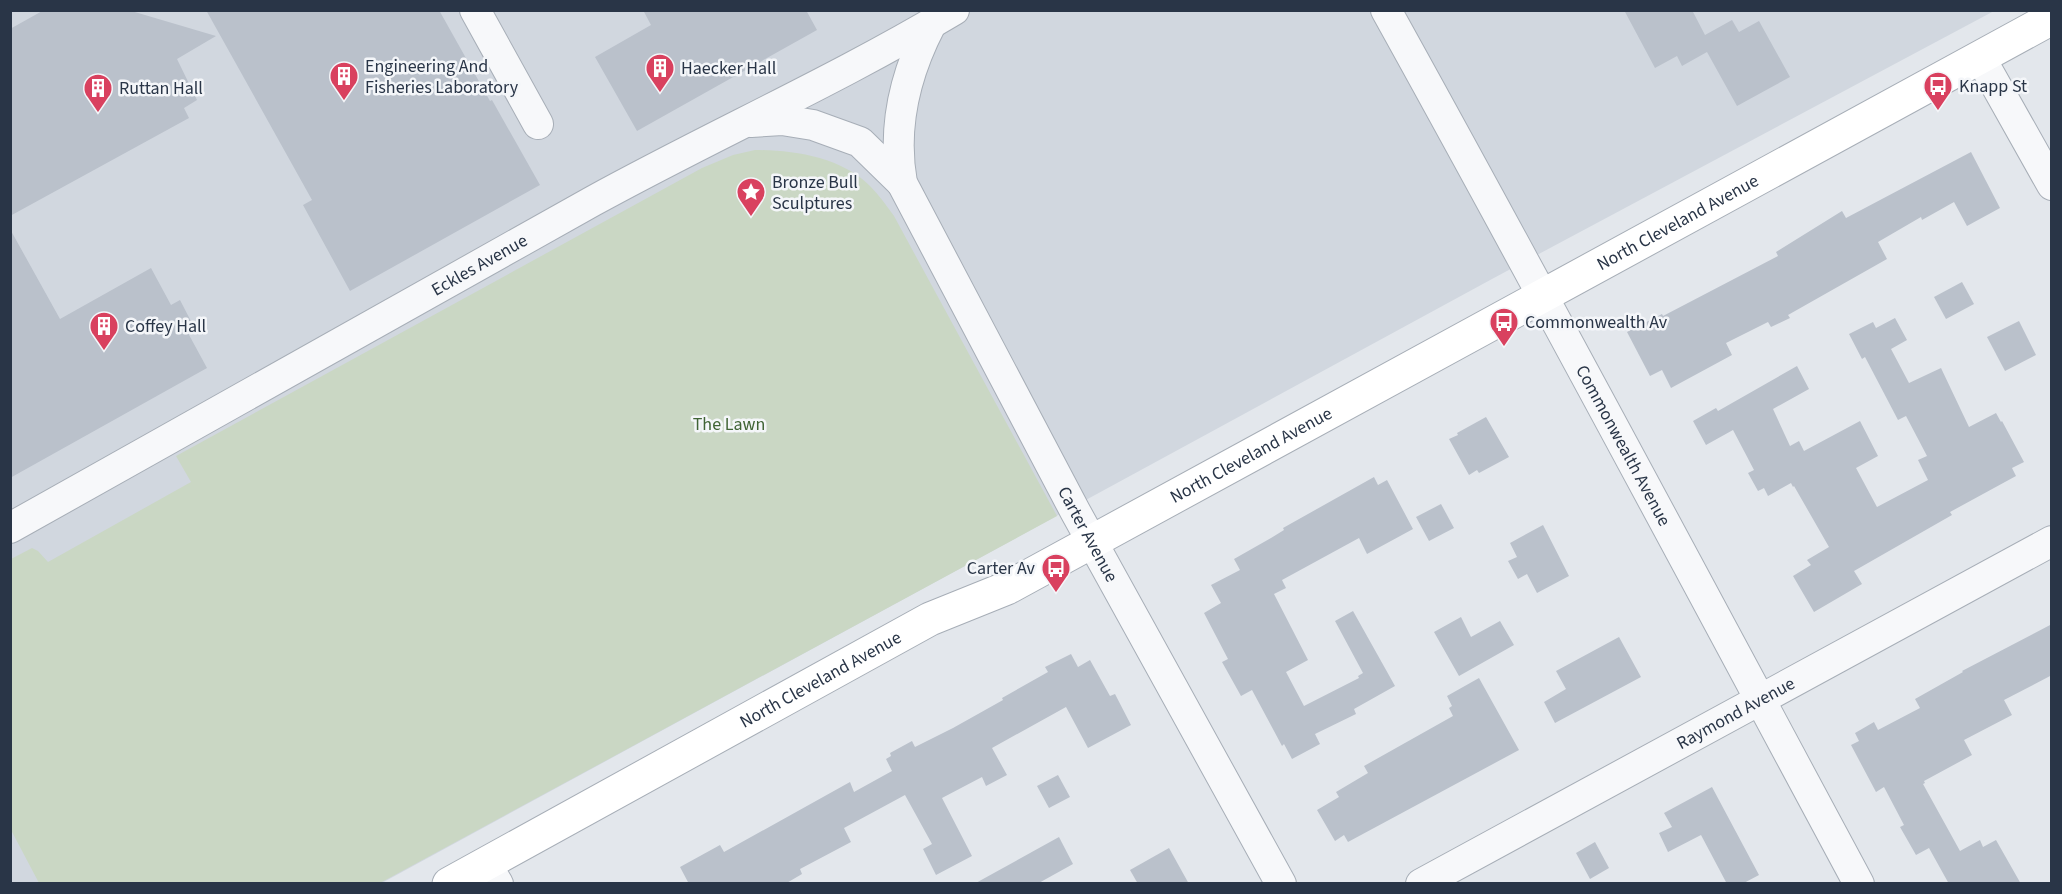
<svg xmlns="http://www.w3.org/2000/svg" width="2062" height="894" font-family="'Source Sans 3',sans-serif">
<rect width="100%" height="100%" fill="#e3e7ec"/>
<!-- built -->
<polygon fill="#d1d7df" points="10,11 1994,11 1492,279 380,884 11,883"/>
<!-- park -->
<path fill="#cad7c4" d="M755 150C794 150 841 157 870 186 879 195 886 205 894 216L1057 516 380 883H39L11 830V559L32 548 38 551 48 562 191 482 176 456 702 168 733 155Z"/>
<!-- building -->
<g fill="#bac1cb">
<polygon points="44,10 128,10 216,36 177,59 197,100 184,108 189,118 10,216 10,29"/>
<polygon points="206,10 439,10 490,101 492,100 540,185 350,291 303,205 312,200"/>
<polygon points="643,10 806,10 817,30 637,131 595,57 651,25"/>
<polygon points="1624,10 1692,10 1705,35 1732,20 1739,32 1759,21 1790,77 1737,106 1707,52 1682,66 1677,56 1655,68"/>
<polygon points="1971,152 2000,208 1967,226 1954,202 1922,220 1921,217 1878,242 1887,259 1788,315 1790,318 1771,327 1768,322 1726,343 1732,355 1671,388 1662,370 1650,376 1627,332 1662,314 1663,316 1778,256 1776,252 1842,211 1846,218"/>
<polygon points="10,229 60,319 151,268 171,305 180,300 195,329 188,333 207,368 10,478"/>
<polygon points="1962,282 1974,304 1946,319 1934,297"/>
<polygon points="1895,318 1907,340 1891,349 1909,383 1941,368 1969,427 1996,413 2001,422 2002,421 2024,462 2012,468 2016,476 1950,512 1952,515 1854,571 1862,584 1814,612 1793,576 1811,565 1807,560 1829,547 1794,486 1793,487 1791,483 1768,496 1764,488 1758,491 1748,473 1754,470 1733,430 1706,445 1693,421 1716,408 1718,411 1797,366 1809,389 1773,409 1790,446 1799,441 1804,451 1860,421 1878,456 1856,468 1877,507 1928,480 1918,460 1927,456 1906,416 1898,420 1865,357 1862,359 1849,334 1873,322 1876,328"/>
<polygon points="2019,321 2036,355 2005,371 1987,337"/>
<polygon points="1486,417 1509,457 1479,473 1477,470 1469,475 1449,439 1458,435 1457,433"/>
<polygon points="1374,477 1378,485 1387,480 1413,529 1367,554 1359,538 1282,580 1286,588 1274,594 1308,660 1286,672 1304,706 1359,678 1358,676 1363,673 1335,621 1353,611 1395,686 1354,709 1356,714 1315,734 1320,744 1292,759 1284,744 1282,746 1252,690 1241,696 1222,662 1228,659 1204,613 1221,603 1211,585 1240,570 1234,559 1271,538 1284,530 1283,528"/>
<polygon points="1441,504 1454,528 1429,541 1416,517"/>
<polygon points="1543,525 1569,576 1537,593 1527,574 1518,579 1508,561 1517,557 1510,543"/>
<polygon points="1461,617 1471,637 1500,621 1514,645 1459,676 1434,632"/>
<polygon points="2052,624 2052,675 2004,700 2012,715 1964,740 1972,755 1924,781 1925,783 1923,784 1960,851 1980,840 1983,847 1996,840 2021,884 1949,884 1929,848 1916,855 1900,827 1904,825 1884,787 1876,792 1851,745 1859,741 1855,733 1874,722 1878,730 1920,708 1915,699 1963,672 1962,671"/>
<polygon points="1619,637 1641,677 1555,723 1544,702 1566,689 1556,671"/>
<polygon points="1071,654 1078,667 1090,660 1110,696 1115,694 1131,725 1088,748 1066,707 992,748 1007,775 986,786 982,777 942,798 972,856 936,875 923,849 932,844 905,795 844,828 851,842 800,869 802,874 785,884 689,884 680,867 720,845 724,852 850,782 854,792 892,771 886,759 891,756 890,753 912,741 915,747 953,728 1003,700 1002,698 1048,672 1045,667"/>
<polygon points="1479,678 1519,750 1348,842 1344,835 1335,841 1317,810 1339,797 1336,792 1368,773 1364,766 1453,716 1449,708 1452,706 1447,696"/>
<polygon points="1058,775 1070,797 1049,808 1037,786"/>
<polygon points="1712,787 1759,875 1742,884 1727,884 1701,835 1668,852 1659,833 1672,827 1664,813"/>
<polygon points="1059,837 1073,864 1037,884 974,884"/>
<polygon points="1595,842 1609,868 1590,879 1576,853"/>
<polygon points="1169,848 1189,884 1138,884 1130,870"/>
</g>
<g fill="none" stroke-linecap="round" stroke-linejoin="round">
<!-- street casing -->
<g stroke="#a7aeb7" stroke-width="32">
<g id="street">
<polyline points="475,10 538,124"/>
<path id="s1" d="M1386 10C1547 300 1702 592 1859 884"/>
<path id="s2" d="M931 24C905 74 892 127 902 183L1075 511 1281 884"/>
<polyline points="1980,57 2052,185"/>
<polyline points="751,122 782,120 813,125 860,142 902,183"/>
<path id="s3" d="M10 528 593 201C713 135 837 80 954 10"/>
<polyline points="486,864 498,884"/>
<path id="s4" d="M1421 884 2052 541"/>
</g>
</g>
<!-- secondary casing -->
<g stroke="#a7aeb7" stroke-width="35">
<g id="secondary">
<path id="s5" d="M449 884 930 619 1007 588 2052 18"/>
</g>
</g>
<!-- street -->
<use href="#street" stroke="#f7f8fa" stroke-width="30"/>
<!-- secondary -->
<use href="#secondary" stroke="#fff" stroke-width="33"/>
</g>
<!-- icons -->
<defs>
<g id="building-pin" transform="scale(1.5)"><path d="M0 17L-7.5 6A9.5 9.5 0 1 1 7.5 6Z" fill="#d9415f" stroke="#f4f6f9"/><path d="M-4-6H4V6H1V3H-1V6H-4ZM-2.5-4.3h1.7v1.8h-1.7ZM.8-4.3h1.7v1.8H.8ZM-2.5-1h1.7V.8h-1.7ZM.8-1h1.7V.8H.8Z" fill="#fff"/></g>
<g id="bus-pin" transform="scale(1.5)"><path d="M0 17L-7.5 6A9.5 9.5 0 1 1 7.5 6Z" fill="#d9415f" stroke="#f4f6f9"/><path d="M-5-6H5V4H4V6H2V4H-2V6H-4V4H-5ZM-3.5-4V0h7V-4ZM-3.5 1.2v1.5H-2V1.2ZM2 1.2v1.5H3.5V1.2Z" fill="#fff"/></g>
<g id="sight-pin" transform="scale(1.5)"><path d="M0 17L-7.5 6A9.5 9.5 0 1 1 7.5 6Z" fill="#d9415f" stroke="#f4f6f9"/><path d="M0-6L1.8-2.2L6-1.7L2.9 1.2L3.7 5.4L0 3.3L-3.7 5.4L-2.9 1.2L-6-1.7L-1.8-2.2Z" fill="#fff"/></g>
</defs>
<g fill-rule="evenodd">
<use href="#building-pin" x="660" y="68"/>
<use href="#building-pin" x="344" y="76"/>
<use href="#bus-pin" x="1938" y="86"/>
<use href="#building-pin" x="98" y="88"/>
<use href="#sight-pin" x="751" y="192"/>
<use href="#bus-pin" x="1504" y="322"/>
<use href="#building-pin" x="104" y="326"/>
<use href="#bus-pin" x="1056" y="568"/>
</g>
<g text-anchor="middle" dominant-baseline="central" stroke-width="5" stroke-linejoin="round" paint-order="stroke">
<!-- poi labels -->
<g font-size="18" fill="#293547" stroke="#f4f6f9" text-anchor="start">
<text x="365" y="66">Engineering And<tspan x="365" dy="21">Fisheries Laboratory</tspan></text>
<text x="681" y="68">Haecker Hall</text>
<text x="1959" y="86">Knapp St</text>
<text x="119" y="88">Ruttan Hall</text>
<text x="772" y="182">Bronze Bull<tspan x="772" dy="21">Sculptures</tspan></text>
<text x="1525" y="322">Commonwealth Av</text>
<text x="125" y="326">Coffey Hall</text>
<text x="1035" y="568" text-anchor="end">Carter Av</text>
</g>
<!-- street labels -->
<g font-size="18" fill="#293547" stroke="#f4f6f9">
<text stroke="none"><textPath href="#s5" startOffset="1396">North Cleveland Avenue</textPath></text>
<text stroke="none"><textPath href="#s3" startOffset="538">Eckles Avenue</textPath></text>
<text stroke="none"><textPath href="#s1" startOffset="496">Commonwealth Avenue</textPath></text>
<text stroke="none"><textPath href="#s5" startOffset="910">North Cleveland Avenue</textPath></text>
<text stroke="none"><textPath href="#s2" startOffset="562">Carter Avenue</textPath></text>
<text stroke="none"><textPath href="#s5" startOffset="424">North Cleveland Avenue</textPath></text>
<text stroke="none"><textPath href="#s4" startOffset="358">Raymond Avenue</textPath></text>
</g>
<!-- park labels -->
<g font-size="18" fill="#406435" stroke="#f4f6f9">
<text x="729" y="424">The Lawn</text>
</g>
</g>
<!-- border -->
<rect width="2062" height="894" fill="none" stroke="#293547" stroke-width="24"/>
</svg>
